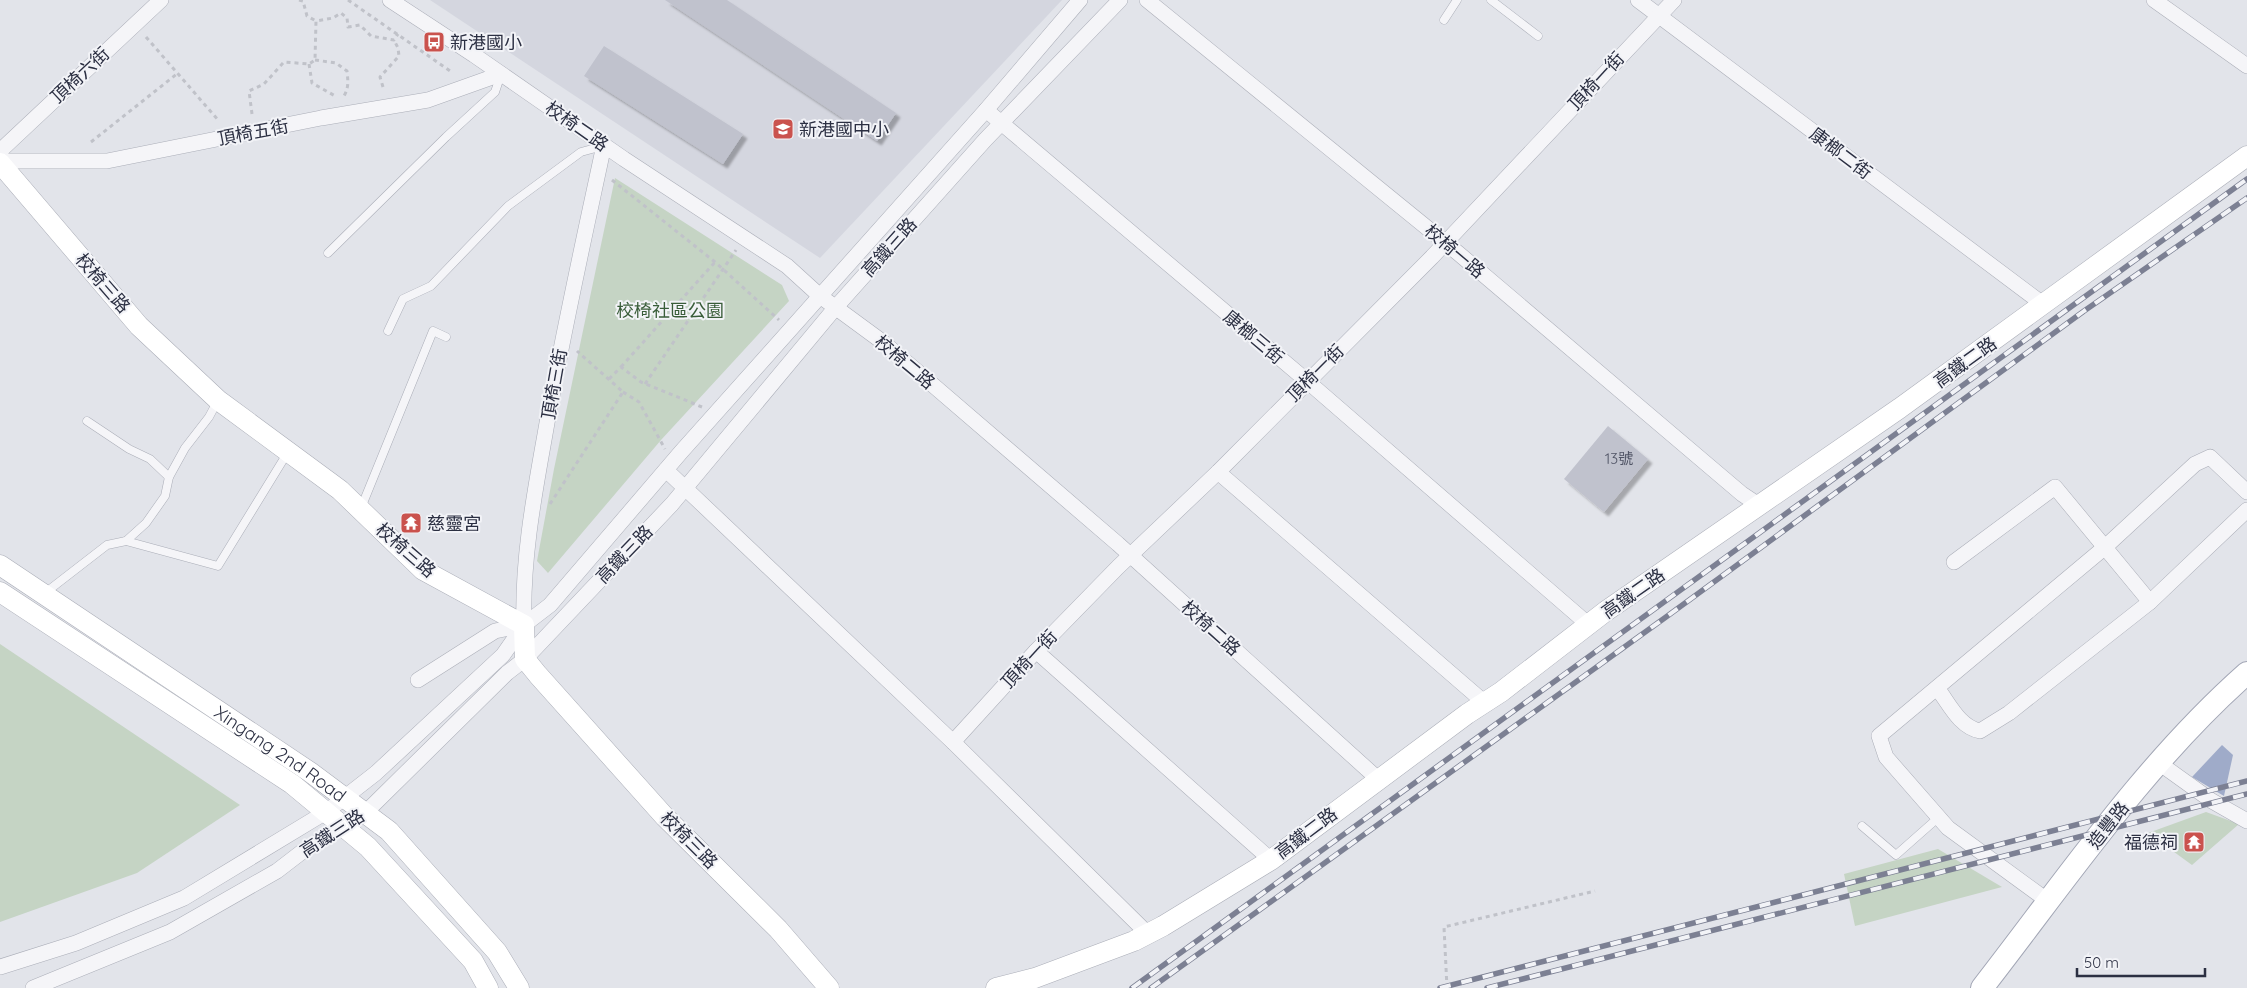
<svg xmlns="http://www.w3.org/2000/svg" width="2247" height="988" font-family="Quicksand,'Noto Sans TC',sans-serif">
<defs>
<filter id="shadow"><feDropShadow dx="4.5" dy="4.5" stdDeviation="1" flood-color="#0004"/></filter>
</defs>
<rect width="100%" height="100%" fill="#e2e4ea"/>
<!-- built -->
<polygon fill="#d4d6df" points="430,0 1062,0 820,258"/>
<!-- green -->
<g fill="#c5d4c4">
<polygon points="615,178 782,285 789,301 661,440 548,573 537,561 554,469"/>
<polygon points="0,644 240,805 137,873 0,922"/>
<polygon points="2206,812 2239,824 2192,865 2148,833"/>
<polygon points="1938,849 2002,887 1855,926 1844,874"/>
</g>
<!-- water -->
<polygon fill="#9fabc9" points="2222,745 2233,755 2224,796 2192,777"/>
<!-- building -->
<g fill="#c0c2cd" filter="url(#shadow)">
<polygon points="665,0 727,0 896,113 877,141"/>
<polygon points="604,46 743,134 723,164 584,76"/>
<polygon points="1608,426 1648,459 1604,512 1564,479"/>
</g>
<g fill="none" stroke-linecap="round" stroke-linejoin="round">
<!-- lane casing -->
<g stroke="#abaeb8" stroke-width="9">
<g id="lane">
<polyline points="1491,0 1538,36"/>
<polyline points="1444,20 1457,0"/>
<polyline points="328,253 446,137 495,92 501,74"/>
<polyline points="388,331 403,299 431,286 508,206 581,152 603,146"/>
<polyline points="87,421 129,449 150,459 169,477"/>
<polyline points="361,508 433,331 446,337"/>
<polyline points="126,541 218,566 288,452"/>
<polyline points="45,593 107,545 126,541 146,523 165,496 169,477 185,448 209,417 217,402"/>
<polyline points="1862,826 1896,855 1939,817"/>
</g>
</g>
<!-- street casing -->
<g stroke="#abaeb8" stroke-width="16">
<g id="street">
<polyline points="390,0 474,55 624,159 787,266 820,296 884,343 1118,544 1378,779"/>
<polyline points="1147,0 1458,253 1742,494 1760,506"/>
<polyline points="1638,0 2044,305"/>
<polyline points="2154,0 2247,66"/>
<polyline points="986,110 1307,381 1589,625"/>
<polyline points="0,151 161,0"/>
<polyline points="0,161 107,161 321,118 428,100 501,74"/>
<polyline points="666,470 953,742 1148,934"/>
<polyline points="1218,472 1485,703"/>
<polyline points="1954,562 2055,487 2150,602"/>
<polyline points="1036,651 1271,860"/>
<path d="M418 680 495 631 524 625C522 563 533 501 544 440 561 341 583 243 604 145"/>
<path d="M1937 688C1949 703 1959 727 1980 731L2009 713 2150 602 2247 510"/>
<polyline points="953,742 1036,651 1118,567 1218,472 1432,257 1674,0"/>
<polyline points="2159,763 2212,801 2247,821"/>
<polyline points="2048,901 1948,828 1886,757 1879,736 2104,548 2195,464 2210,457 2247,492"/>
<polyline points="0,967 76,943 184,898 326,812 376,773 503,655 524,625 550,605 681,452 986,110 1080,0"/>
<polyline points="33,988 170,932 277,871 303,851 365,813 507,673 525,659 672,504 836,307 985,140 1120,0"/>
</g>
</g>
<!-- secondary casing -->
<g stroke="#abaeb8" stroke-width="21">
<g id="secondary">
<polyline points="0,163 139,326 218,400 340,490 423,570 524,625 525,659 538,675 665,817 778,929 829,988"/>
<path id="s1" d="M0 565 310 772 389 831 497 952 519 988"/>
<polyline points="0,592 292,784 368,847 473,961 488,988"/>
<polyline points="996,988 1035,978 1134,941 1163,926 1271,860 1467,714 1501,692 1606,611 1900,408 2247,156"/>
</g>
</g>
<!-- primary casing -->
<g stroke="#a2a6b5" stroke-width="24">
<path id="primary" d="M1982 988C2066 880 2144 764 2247 673"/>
</g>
<!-- path -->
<g stroke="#c0c2c9" stroke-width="3" stroke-dasharray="4 4" stroke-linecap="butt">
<polyline points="299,0 303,1 307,16 316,21"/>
<polyline points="348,0 453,73"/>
<polyline points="146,37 219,121"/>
<path d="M315 60 336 63 347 71C348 81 349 87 344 96"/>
<polyline points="309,64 312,83 337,97"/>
<polyline points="383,87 380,77 399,56 398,48 394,40"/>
<polyline points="252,114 249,91 264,84 284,62 309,64 315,60 316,21 333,18 341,13 347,18 348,27 360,25 371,36 394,40 398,34"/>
<polyline points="91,142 178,73"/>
<polyline points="612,180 715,262 779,320"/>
<polyline points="621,367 715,262"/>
<polyline points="609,379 621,367 641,382 702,407"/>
<polyline points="645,384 736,250"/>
<polyline points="623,392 639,402 665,449"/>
<polyline points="550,504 623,392 577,351"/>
<polyline points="1447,988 1444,927 1595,891"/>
</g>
<!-- lane -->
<use href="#lane" stroke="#f5f5f8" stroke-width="8"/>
<!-- street -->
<use href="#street" stroke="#f5f5f8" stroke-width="15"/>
<!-- secondary -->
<use href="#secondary" stroke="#fff" stroke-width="20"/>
<!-- primary -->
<use href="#primary" stroke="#fff" stroke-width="22"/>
<!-- rail casing -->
<g stroke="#7c8093" stroke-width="5.5">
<g id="rail">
<polyline points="1132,988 2247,179"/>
<polyline points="1151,988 1666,617 2084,311 2247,198"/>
<polyline points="1440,988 2247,781"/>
<polyline points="1487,988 2247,794"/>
</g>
</g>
<!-- rail -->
<use href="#rail" stroke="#f2f3f7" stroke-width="4" stroke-dasharray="11" stroke-linecap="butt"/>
</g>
<!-- icons -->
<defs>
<g id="bus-square" transform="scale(1.125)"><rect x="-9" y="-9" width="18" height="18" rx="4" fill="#ca524d" stroke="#f2f3f7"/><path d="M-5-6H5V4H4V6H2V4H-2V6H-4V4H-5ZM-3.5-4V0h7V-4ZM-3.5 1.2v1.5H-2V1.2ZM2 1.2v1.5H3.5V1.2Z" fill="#fff"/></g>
<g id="school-square" transform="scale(1.125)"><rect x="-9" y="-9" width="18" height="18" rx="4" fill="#ca524d" stroke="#f2f3f7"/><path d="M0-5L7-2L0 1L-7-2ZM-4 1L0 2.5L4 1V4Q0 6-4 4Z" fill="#fff"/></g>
<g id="temple-square" transform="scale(1.125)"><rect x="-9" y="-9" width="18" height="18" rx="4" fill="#ca524d" stroke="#f2f3f7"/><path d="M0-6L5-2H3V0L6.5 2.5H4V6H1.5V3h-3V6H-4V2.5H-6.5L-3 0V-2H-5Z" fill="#fff"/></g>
</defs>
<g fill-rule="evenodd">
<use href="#bus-square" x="434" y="42"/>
<use href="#school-square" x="783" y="129"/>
<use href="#temple-square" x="411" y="523"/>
<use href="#temple-square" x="2194" y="842"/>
</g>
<g text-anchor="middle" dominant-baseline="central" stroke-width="4" stroke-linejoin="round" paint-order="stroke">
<!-- number labels -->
<g font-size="15" fill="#505465">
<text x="1619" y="458">13號</text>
</g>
<!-- poi labels -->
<g font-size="18" fill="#2b2f42" stroke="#f2f3f7" text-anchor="start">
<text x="450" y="42">新港國小</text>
<text x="799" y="129">新港國中小</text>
<text x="427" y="523">慈靈宮</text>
<text x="2178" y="842" text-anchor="end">福德祠</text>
</g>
<!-- street labels -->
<g font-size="18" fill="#2b2f42" stroke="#f2f3f7">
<text transform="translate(80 75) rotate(-43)">頂椅六街</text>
<text transform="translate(1596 81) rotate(-47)">頂椅一街</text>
<text transform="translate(577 126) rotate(35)">校椅二路</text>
<text transform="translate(253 132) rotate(-11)">頂椅五街</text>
<text transform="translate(1841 153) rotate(37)">康榔二街</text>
<text transform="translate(889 247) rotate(-48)">高鐵三路</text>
<text transform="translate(1455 251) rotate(40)">校椅一路</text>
<text transform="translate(103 283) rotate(49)">校椅三路</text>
<text transform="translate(1254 337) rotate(40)">康榔三街</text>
<text transform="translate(905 362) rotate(40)">校椅二路</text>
<text transform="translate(1965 362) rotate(-36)">高鐵二路</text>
<text transform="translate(1315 373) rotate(-45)">頂椅一街</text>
<text transform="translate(554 384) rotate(-80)">頂椅三街</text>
<text transform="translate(406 550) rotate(41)">校椅三路</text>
<text transform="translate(624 554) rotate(-46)">高鐵三路</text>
<text transform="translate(1633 593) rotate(-35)">高鐵二路</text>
<text transform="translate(1211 628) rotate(42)">校椅二路</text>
<text transform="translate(1029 659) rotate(-47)">頂椅一街</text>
<text stroke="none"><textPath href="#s1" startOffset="338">Xingang 2nd Road</textPath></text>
<text transform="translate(2108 825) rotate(-52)">造豐路</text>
<text transform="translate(332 833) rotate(-33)">高鐵三路</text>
<text transform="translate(1306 833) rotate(-37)">高鐵二路</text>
<text transform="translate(689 840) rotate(45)">校椅三路</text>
</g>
<!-- park labels -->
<g font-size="18" fill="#395d39" stroke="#f2f3f7">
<text x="670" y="310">校椅社區公園</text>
</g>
</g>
<!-- scale -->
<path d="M2077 968v8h128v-8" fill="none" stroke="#2b2f42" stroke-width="2.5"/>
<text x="2084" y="968" font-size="15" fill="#2b2f42" stroke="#f2f3f7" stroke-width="4" paint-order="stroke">50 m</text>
</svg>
